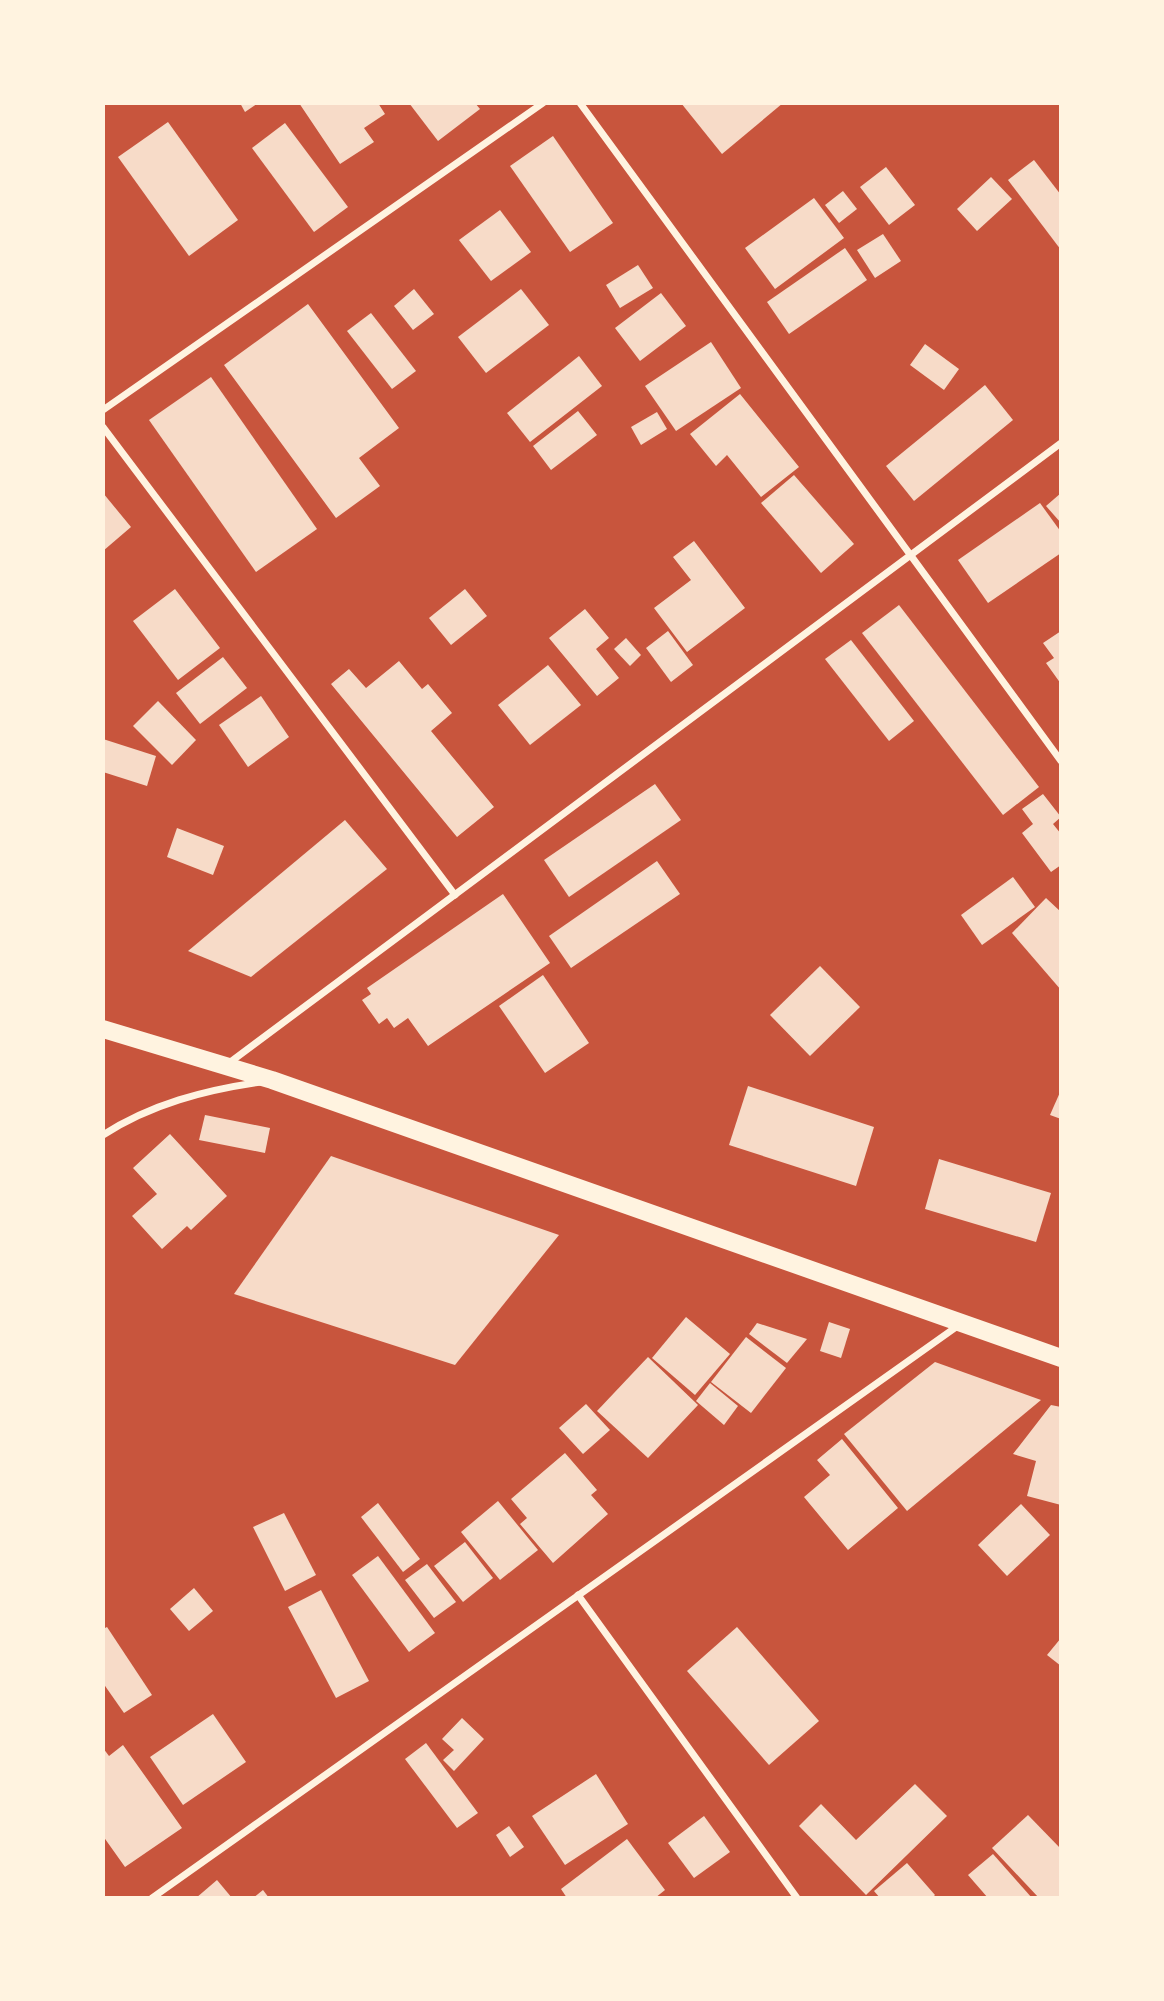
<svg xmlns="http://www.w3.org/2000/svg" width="1164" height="2001" font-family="Mulish,sans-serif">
<rect width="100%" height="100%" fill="#c8553d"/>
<!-- building -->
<g fill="#f7dbc8">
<polygon points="240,103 258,103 245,112"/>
<polygon points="299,103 378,103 385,114 364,128 374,142 340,164"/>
<polygon points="409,103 475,103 480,109 438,141"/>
<polygon points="681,103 783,103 722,154"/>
<polygon points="168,122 238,220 189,256 118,157"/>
<polygon points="285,123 348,207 314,232 252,148"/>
<polygon points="553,136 613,223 570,252 510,166"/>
<polygon points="1034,160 1061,195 1061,250 1008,180"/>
<polygon points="886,167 915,205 889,225 860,187"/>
<polygon points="991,177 1012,199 977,231 957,209"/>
<polygon points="843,191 857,209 839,223 825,205"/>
<polygon points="814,198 844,238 775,289 745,248"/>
<polygon points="500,210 531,252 491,281 459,240"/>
<polygon points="883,234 901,261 875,278 857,250"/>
<polygon points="845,248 867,280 789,334 767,302"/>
<polygon points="638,265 653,288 620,308 606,285"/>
<polygon points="414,289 434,314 413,330 394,306"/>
<polygon points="521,289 549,325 486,373 458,337"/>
<polygon points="661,293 686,326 640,361 615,328"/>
<polygon points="308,304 399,428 359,458 380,486 336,518 224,365"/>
<polygon points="371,313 416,371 392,389 347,331"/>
<polygon points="711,342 741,388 676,431 645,386"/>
<polygon points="925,344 959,369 944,390 910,365"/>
<polygon points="579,356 602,386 530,442 507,413"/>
<polygon points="211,377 317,529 256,572 149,420"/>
<polygon points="985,385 1013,420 914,501 886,466"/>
<polygon points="740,394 799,467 761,497 727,455 716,466 690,434"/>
<polygon points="578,411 597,435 551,470 533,446"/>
<polygon points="657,412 667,429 641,445 631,427"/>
<polygon points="794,475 854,544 821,573 761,503"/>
<polygon points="103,493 131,527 103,551"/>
<polygon points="1061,493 1061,523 1046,506"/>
<polygon points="1040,503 1061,532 1061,553 988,603 958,560"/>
<polygon points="694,541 745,608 687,652 654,608 691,580 673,557"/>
<polygon points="175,589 220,648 178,680 133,621"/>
<polygon points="465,589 487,616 451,645 429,618"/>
<polygon points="899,605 1039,787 1003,815 862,633"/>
<polygon points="585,609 609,638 596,649 619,678 597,696 549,638"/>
<polygon points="668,631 693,665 671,682 646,648"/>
<polygon points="1061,631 1061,684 1046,663 1054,658 1043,643"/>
<polygon points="626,638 641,655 630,666 614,649"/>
<polygon points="851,640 914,721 889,741 825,659"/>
<polygon points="223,657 247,688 200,724 176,693"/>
<polygon points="399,661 422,689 428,684 452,713 431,731 494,807 457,837 331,684 349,669 366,688"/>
<polygon points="548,665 581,705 530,745 498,705"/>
<polygon points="261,696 289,737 248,767 219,725"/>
<polygon points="158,701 196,740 172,765 133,726"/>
<polygon points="103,739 156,756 147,786 103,772"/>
<polygon points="655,784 681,820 569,897 544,860"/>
<polygon points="1043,794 1061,817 1053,824 1061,834 1061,865 1051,872 1022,833 1033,824 1022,809"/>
<polygon points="345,820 387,869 251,977 188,951"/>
<polygon points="177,828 224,846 213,875 167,857"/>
<polygon points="657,861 680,894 571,968 549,936"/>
<polygon points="1013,877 1035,907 982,945 961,915"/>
<polygon points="503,894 550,963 428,1046 408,1018 394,1028 387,1018 379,1024 362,1000 371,994 367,988"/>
<polygon points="1046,898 1061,912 1061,990 1012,933"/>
<polygon points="820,966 860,1007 810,1056 770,1015"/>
<polygon points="543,975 589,1043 545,1073 499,1006"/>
<polygon points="748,1086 874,1127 856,1186 729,1145"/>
<polygon points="1061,1090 1061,1119 1050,1115"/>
<polygon points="205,1115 270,1128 265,1153 199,1140"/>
<polygon points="170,1134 227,1196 191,1230 187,1226 162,1249 132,1216 157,1194 133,1168"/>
<polygon points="331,1156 559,1235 455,1365 234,1294"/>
<polygon points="939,1159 1051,1193 1036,1242 925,1209"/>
<polygon points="686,1317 730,1354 695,1395 652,1358"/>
<polygon points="829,1322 850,1329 841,1358 820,1351"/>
<polygon points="757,1323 807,1339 787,1363 749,1334"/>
<polygon points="746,1337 786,1368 751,1413 711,1382"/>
<polygon points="648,1357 698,1405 648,1458 597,1411"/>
<polygon points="935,1362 1041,1400 907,1511 844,1434"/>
<polygon points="710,1383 738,1406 724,1425 696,1401"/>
<polygon points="586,1404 610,1430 583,1454 559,1428"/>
<polygon points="1051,1405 1061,1407 1061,1505 1027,1496 1036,1461 1013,1454"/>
<polygon points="842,1439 898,1508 848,1550 804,1497 830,1475 817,1460"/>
<polygon points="565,1453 597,1490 591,1495 608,1514 553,1563 520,1524 527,1518 511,1499"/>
<polygon points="498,1501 538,1550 500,1580 461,1532"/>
<polygon points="378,1503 420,1559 403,1572 361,1517"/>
<polygon points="1021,1504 1050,1535 1007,1576 978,1545"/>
<polygon points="284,1513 316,1575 285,1591 253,1527"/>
<polygon points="465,1542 493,1578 463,1602 434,1566"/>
<polygon points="378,1556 435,1633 409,1652 352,1575"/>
<polygon points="427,1564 456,1602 434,1618 405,1580"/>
<polygon points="194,1588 213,1611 189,1631 170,1609"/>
<polygon points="321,1590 369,1681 336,1698 288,1607"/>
<polygon points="107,1627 152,1695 124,1713 103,1683 103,1629"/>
<polygon points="737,1627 819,1721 769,1765 687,1671"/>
<polygon points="1061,1638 1061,1666 1047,1655"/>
<polygon points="213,1714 246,1762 183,1805 150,1757"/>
<polygon points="462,1718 484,1739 454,1771 443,1760 454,1750 442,1739"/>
<polygon points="426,1743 478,1813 457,1828 405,1759"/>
<polygon points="123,1745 182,1828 125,1867 103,1836 103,1748 109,1756"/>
<polygon points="596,1774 628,1824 565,1865 532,1816"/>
<polygon points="915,1784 947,1816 866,1895 799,1826 821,1804 856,1840"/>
<polygon points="1028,1815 1061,1849 1061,1898 1039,1898 992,1848"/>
<polygon points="704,1816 730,1852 694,1878 668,1843"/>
<polygon points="509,1826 524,1847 510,1857 496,1835"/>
<polygon points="627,1839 665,1890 655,1898 567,1898 561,1889"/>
<polygon points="993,1854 1032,1898 988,1898 968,1875"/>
<polygon points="907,1863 935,1895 932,1898 880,1898 874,1891"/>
<polygon points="217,1880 232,1898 196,1898"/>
<polygon points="263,1890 269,1898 253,1898"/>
</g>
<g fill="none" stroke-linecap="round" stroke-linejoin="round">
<!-- minor -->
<g stroke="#fff3e0" stroke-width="7">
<polyline points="580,103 1061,761"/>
<polyline points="103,410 543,103"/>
<polyline points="103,427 455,895"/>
<polyline points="229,1063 1061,443"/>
<path d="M103 1135C151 1104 205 1090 261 1082"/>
<polyline points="578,1595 797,1898"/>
<polyline points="152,1898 959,1325"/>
</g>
<!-- primary -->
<polyline stroke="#fff3e0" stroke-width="18" points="103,1029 272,1080 1061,1358"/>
</g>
<!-- border -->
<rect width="1164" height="2001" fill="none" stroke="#fff3e0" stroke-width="210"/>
</svg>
